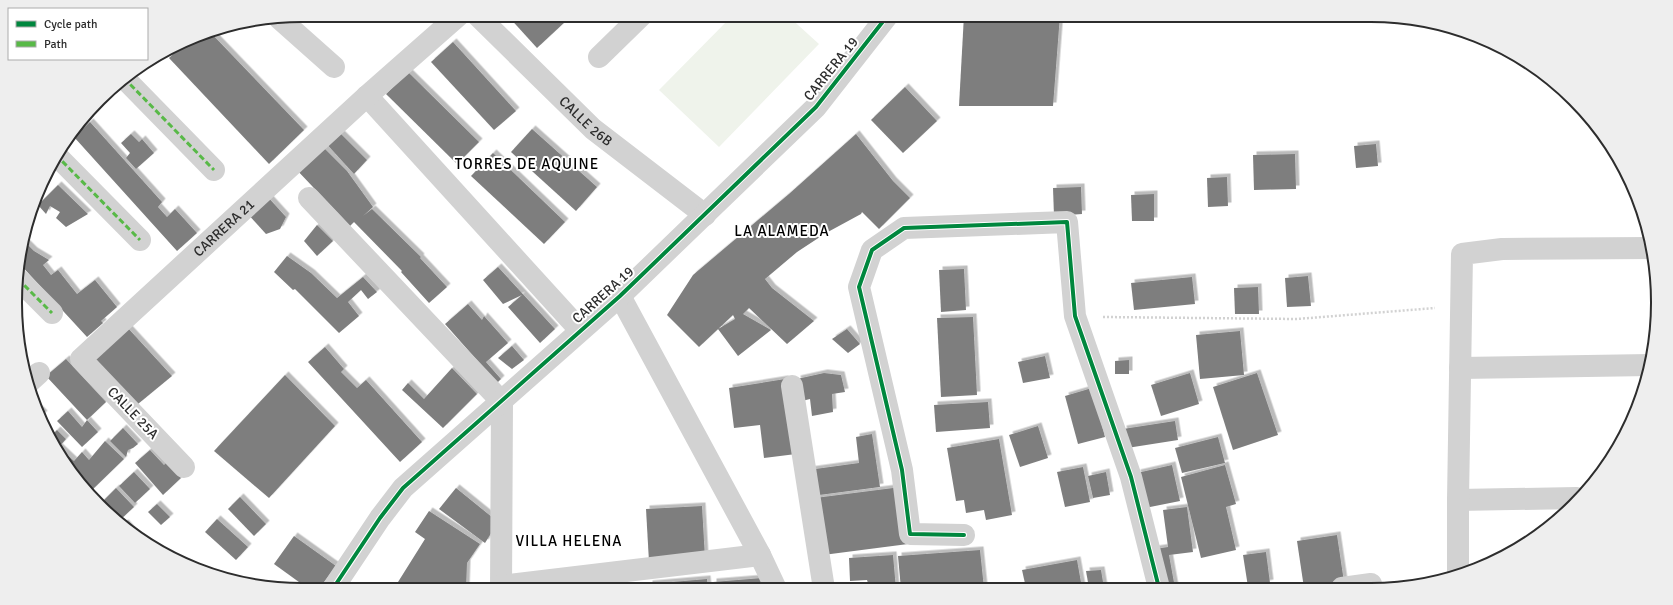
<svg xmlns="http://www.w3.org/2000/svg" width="1673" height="605" font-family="Signika,sans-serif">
<defs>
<filter id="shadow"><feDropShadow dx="3.5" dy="-3.5" stdDeviation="0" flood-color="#0004"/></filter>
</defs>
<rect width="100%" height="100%" fill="#fff"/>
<!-- green -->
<polygon fill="#eff3eb" points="733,15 787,15 819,44 719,147 659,90"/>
<!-- building -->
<g fill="#7e7e7e" filter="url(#shadow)">
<polygon points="507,15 560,15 566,21 537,48"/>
<polygon points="964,15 1060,15 1053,106 959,106"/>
<polygon points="209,31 304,130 269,164 169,58 188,40"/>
<polygon points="453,42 516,111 494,130 431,62"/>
<polygon points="408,72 479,142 457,164 386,94"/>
<polygon points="905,87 937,121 903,153 871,120"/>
<polygon points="90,122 162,202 158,207 167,217 175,209 197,233 177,251 74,137"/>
<polygon points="335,128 367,160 354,174 322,139"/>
<polygon points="532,129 597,187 576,211 511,152"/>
<polygon points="131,134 139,142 142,139 154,153 136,169 126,158 130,153 121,143"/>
<polygon points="856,134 893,181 910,198 879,229 862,212 861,214 826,233 797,252 765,279 772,288 814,321 787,344 749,308 743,314 771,330 738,356 718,329 735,319 733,315 699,347 667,315 693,275 789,194"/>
<polygon points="319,143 347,171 373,207 363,216 372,209 421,257 420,258 447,287 429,303 401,272 402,271 354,222 350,226 294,167"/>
<polygon points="1376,144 1378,166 1356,168 1354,146"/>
<polygon points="493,153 565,222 544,244 471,176"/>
<polygon points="1295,154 1296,189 1254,190 1253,155"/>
<polygon points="1227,177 1228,206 1208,207 1207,178"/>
<polygon points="58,185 88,214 66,227 56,218 60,212 50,206 46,214 38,205"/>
<polygon points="1081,187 1082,214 1054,216 1053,188"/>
<polygon points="1154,194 1154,221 1132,221 1131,195"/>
<polygon points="266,195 286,217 280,229 266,234 246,212"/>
<polygon points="317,225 333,241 317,256 304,241"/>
<polygon points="23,240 34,251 49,260 43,265 51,275 58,270 77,294 95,280 117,307 101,321 91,310 103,323 87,337 18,262"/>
<polygon points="287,256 311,273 337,298 363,277 377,292 368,299 361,290 348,302 359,316 339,333 295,289 293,290 274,272"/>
<polygon points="498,267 555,329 540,343 508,307 522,295 503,304 483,280"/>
<polygon points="964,269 966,310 941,312 939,270"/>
<polygon points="1308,276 1311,306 1287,307 1285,278"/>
<polygon points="1192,277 1195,304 1134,310 1131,283"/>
<polygon points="1258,287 1259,314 1235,314 1234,288"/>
<polygon points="468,304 482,320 484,316 508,343 486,362 501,379 497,383 445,324"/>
<polygon points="973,317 977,395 941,397 937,318"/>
<polygon points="126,326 172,376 138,404 91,358"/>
<polygon points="847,329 860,344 848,353 832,339"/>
<polygon points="1240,331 1244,375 1200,379 1196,335"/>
<polygon points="512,346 524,360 512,369 498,358"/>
<polygon points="325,347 344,369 341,372 357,388 366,380 422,442 400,462 308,362"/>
<polygon points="1045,356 1050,378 1023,383 1018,362"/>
<polygon points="66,359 106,402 87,420 98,432 82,447 57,421 68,411 82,427 87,420 46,376"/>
<polygon points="1129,360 1129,374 1115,374 1115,361"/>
<polygon points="452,368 477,394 443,428 402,390 408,383 424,399"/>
<polygon points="824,373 841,375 845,392 832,394 833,412 812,416 810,399 802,401 797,379"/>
<polygon points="1190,373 1199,404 1161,416 1151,385"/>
<polygon points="1257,373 1278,435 1233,450 1213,387"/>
<polygon points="285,375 335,426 269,498 214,451"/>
<polygon points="785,379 796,454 764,458 760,425 734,428 729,388"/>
<polygon points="1092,388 1105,437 1078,444 1065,396"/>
<polygon points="988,402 990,428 936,432 934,405"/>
<polygon points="35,405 44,414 40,418 37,413"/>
<polygon points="1175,421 1178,440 1127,448 1123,429"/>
<polygon points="1038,426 1048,458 1020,467 1009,435"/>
<polygon points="123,428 138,444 133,448 128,450 126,457 110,441"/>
<polygon points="57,430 66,439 59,447 74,461 82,452 89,460 105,441 124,459 91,491 63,462 50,437"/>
<polygon points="872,434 880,487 812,496 808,470 859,463 856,437"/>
<polygon points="1218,437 1225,463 1182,473 1175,448"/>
<polygon points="999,439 1012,515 986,520 984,510 966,513 964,500 956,501 947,448"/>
<polygon points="150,450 164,465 166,463 181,478 163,495 135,463"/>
<polygon points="1172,465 1180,501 1145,508 1137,473"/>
<polygon points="1225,465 1236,504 1226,507 1236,550 1201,558 1181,477"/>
<polygon points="1083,467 1090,502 1065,507 1057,472"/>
<polygon points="134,472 150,489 135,503 119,486"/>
<polygon points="1106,472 1110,495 1093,498 1088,476"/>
<polygon points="901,487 908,544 823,555 815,498"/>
<polygon points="116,488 134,507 119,521 101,503"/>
<polygon points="456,488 498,522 485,543 439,509"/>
<polygon points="240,497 266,524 254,536 228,509"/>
<polygon points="157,504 170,517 161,525 148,512"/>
<polygon points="702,506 705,558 649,562 646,509"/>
<polygon points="1187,507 1193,552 1169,555 1175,588 1162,588 1155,549 1168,547 1163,510"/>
<polygon points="429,511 480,544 467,563 466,590 393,590 425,539 415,532"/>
<polygon points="217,519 248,547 236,560 205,532"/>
<polygon points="125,523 135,534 134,535 122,525"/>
<polygon points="1337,535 1344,582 1304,588 1297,541"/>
<polygon points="294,536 336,566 318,590 310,590 274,564"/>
<polygon points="980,550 984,588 901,589 898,556"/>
<polygon points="1266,552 1270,583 1248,587 1243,555"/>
<polygon points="893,555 896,589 870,589 867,580 850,581 849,558"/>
<polygon points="1077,560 1082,588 1026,588 1022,570"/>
<polygon points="1101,570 1104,588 1089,588 1086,571"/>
<polygon points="762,578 763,589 713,589 713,582"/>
<polygon points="707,579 708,589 649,589 649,584"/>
</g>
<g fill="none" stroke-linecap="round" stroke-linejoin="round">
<!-- path -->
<polyline stroke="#d2d2d2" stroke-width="2.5" stroke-dasharray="2 2" stroke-linecap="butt" points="1103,317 1297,319 1435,308"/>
<!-- minor -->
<g stroke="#d2d2d2" stroke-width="22">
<path id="s1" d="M477 15 593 129 705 215"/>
<polyline points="280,19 334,67"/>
<polyline points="599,57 642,15"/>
<polyline points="124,78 214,170"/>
<polyline points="367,96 580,330"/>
<polyline points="56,155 140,240"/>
<polyline points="309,198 502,402 501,590"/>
<polyline points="18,279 52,313"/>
<polyline points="620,296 760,555 776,589"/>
<polyline points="1460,368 1650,365"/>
<polyline points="28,383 39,373"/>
<polyline points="792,386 824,589"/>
<path id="s2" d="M184 467 81 359 367 96 459 15"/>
<polyline points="1458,500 1577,498"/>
<polyline points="964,535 910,534 902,470 859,287 872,250 904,228 1067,222 1075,316 1131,477 1159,588"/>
<polyline points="1458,572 1458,500 1462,254 1502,249 1651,248"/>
<polyline points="501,586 760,555"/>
<polyline points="1342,588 1371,584"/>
<polyline points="332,590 380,518 403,488 620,296 816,107 888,15"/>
</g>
<!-- quiet -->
<g stroke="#58b947" stroke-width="3" stroke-dasharray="6 3" stroke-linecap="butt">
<polyline points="124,78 214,170"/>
<polyline points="56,155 140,240"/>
<polyline points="18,279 52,313"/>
</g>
<!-- cycleway casing -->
<g stroke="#fff" stroke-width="6">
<g id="cycleway">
<polyline points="964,535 910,534 902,470 859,287 872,250 904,228 1067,222 1075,316 1131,477 1159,588"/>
<polyline points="332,590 380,518 403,488 620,296 816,107 888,15"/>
</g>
</g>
<!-- cycleway -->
<use href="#cycleway" stroke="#00873e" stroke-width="4"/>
</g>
<g text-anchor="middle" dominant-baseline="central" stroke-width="4" stroke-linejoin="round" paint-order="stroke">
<!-- street labels -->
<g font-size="14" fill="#2d2d2d" stroke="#fff">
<text transform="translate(831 69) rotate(-51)">CARRERA 19</text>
<text stroke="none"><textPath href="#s1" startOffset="152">CALLE 26B</textPath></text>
<text stroke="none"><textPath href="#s2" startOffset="343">CARRERA 21</textPath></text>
<text transform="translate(603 295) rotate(-42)">CARRERA 19</text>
<text transform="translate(133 413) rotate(46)">CALLE 25A</text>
</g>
<!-- neighbourhood labels -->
<g font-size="15" letter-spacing="1" fill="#000" stroke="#fff">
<text x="527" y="164">TORRES DE AQUINE</text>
<text x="782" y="231">LA ALAMEDA</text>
<text x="569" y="541">VILLA HELENA</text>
</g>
</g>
<!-- crop -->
<path d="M0 0H1673V605H0ZM302 22H1371A280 280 0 0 1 1651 302V303A280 280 0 0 1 1371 583H302A280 280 0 0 1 22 303V302A280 280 0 0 1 302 22Z" fill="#eee" fill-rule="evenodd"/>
<path fill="none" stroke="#2d2d2d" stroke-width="2" d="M302 22H1371A280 280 0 0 1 1651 302V303A280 280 0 0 1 1371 583H302A280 280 0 0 1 22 303V302A280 280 0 0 1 302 22Z"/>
<!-- legend -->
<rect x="8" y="8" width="140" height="52" fill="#ffffff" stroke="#ababab"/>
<rect x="16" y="21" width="20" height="6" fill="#00873e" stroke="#ababab"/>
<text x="44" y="28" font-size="12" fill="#2d2d2d">Cycle path</text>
<rect x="16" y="41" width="20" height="6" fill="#58b947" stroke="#ababab"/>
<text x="44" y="48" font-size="12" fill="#2d2d2d">Path</text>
</svg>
